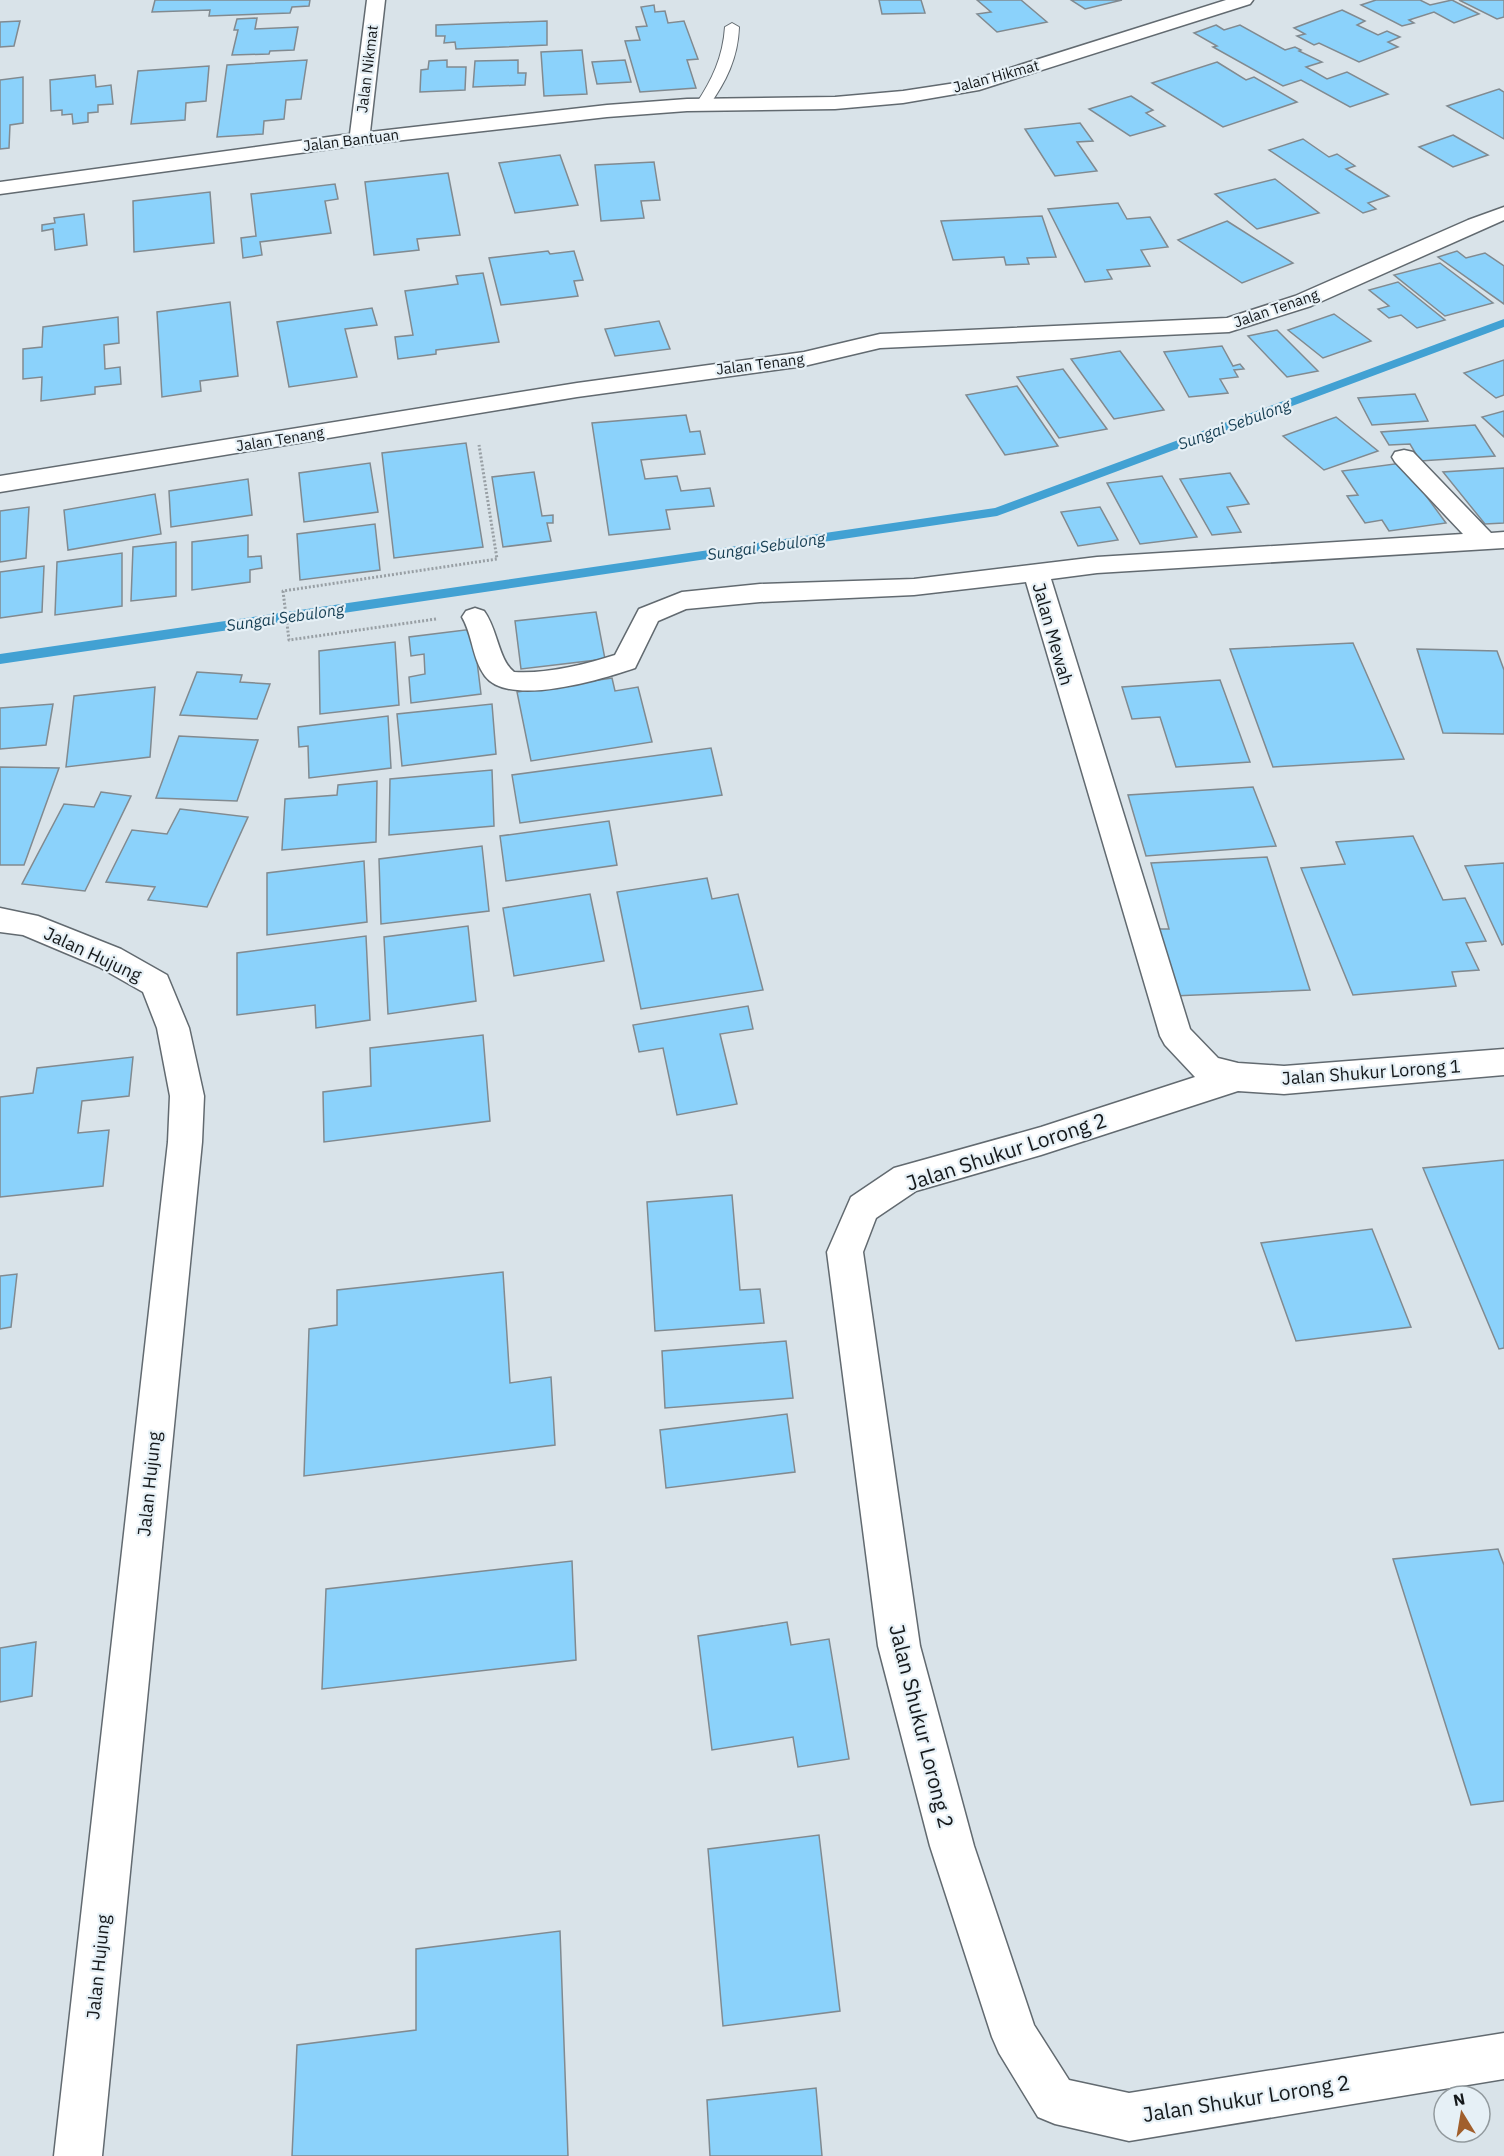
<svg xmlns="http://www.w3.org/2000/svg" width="1504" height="2156" font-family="'IBM Plex Sans',sans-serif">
<rect width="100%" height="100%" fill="#d9e3e9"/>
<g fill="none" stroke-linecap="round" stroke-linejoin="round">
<!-- stream -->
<polygon fill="#42a1d3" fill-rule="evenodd" points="1504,319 1504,327 997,516 0,664 0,654 995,508"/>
</g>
<!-- building -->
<g fill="#8bd2fb" stroke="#818a90" stroke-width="1.5">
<polygon points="155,0 310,0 309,6 292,7 290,13 209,16 210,10 152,12"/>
<polygon points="879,0 921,0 925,13 882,14"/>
<polygon points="977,0 1021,0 1047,22 997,32 977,14 991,12"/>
<polygon points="1071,0 1122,0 1085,9"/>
<polygon points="1376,0 1420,0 1430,5 1452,0 1479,14 1454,23 1434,12 1409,20 1414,23 1402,26 1361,5"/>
<polygon points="1459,0 1504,0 1504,17 1497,19"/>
<polygon points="654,5 655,12 665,11 668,23 684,21 698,59 687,60 696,88 640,92 625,41 640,40 636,27 647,26 641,7"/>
<polygon points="1342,10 1365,21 1357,25 1378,35 1387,31 1400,37 1388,42 1398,47 1359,62 1319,43 1314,45 1297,36 1305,34 1294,28"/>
<polygon points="257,18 255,29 298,27 294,50 270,51 269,54 232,55 238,30 234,30 237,19"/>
<polygon points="20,21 14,46 0,47 0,22"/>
<polygon points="547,21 547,45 456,49 455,42 444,43 445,36 436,36 436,25"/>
<polygon points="1216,25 1224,30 1240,25 1285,50 1295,47 1301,50 1299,51 1322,62 1306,67 1327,79 1347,72 1388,94 1350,107 1301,80 1283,86 1213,47 1217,46 1194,33"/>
<polygon points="582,50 587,94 544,96 541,52"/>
<polygon points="307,60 301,99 286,100 284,119 264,121 263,134 217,137 227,65"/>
<polygon points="447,60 447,67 466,67 465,90 420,92 421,70 428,69 429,61"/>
<polygon points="518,60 518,73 526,73 525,85 473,87 475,61"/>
<polygon points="625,60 631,82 597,84 592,62"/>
<polygon points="1217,62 1246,80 1254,77 1297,102 1223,127 1152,83"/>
<polygon points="209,66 206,101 186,103 185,120 131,124 138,71"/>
<polygon points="95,75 96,87 111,85 113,104 98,105 98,112 88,113 88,122 73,124 72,114 62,115 62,110 51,111 50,80"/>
<polygon points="23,77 23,123 10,125 9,148 0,149 0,80"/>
<polygon points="1499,89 1504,92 1504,139 1447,106"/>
<polygon points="1131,96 1153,110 1146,113 1165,126 1130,136 1089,109"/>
<polygon points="1080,123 1093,141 1077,142 1097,171 1055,176 1025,129"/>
<polygon points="1453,135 1488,155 1453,167 1419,147"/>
<polygon points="1303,139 1329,157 1337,154 1355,166 1346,169 1389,196 1368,203 1376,209 1363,213 1269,150"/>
<polygon points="560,155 578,205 515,213 499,163"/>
<polygon points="654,162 660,200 641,201 644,218 601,221 595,165"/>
<polygon points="448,173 460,235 417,239 419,250 374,255 365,182"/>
<polygon points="1275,179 1319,213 1257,229 1215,194"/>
<polygon points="335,184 338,199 325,201 331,233 260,242 262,255 243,258 241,238 256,236 251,194"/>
<polygon points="210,192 214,243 134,252 133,201"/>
<polygon points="1118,203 1127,219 1150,217 1168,247 1141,250 1150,266 1107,270 1112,279 1085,282 1048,209"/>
<polygon points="84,214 87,245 55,250 53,229 42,231 42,225 55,223 54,218"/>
<polygon points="1042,216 1056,257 1027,258 1029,264 1006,265 1004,257 953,260 941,221"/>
<polygon points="1227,221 1293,263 1242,283 1178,240"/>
<polygon points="548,251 550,254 574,251 583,280 574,281 578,296 501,305 489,258"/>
<polygon points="1457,251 1466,258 1485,253 1504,266 1504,304 1438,257"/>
<polygon points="1440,263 1493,303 1445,316 1394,275"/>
<polygon points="483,273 499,342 436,350 436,354 398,359 395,337 413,335 405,291 458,284 456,276"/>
<polygon points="1398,282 1445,320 1417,328 1401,315 1389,318 1378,309 1389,306 1369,290"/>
<polygon points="230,302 238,376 200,381 201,391 162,397 157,312"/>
<polygon points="372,308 377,325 345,329 357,377 289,387 277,322"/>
<polygon points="1334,314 1371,341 1323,358 1288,330"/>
<polygon points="118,317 119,343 104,345 105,369 120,367 121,384 95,387 95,394 41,401 42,377 23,379 23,349 42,347 43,327"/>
<polygon points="659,321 670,349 615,356 605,329"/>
<polygon points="1277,330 1318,371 1287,377 1248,336"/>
<polygon points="1222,346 1233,366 1240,364 1244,369 1234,370 1238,377 1220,379 1228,393 1189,397 1164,352"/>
<polygon points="1120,351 1164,410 1114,419 1071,359"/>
<polygon points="1504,360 1504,395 1496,398 1464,373"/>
<polygon points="1063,369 1107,429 1059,438 1017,377"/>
<polygon points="1017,386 1058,446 1005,455 966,395"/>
<polygon points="1415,394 1428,421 1372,425 1358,398"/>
<polygon points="1504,411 1504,437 1482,417"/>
<polygon points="686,415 690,432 700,431 705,454 641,460 645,479 677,476 681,491 710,488 714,506 666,510 670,529 609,535 592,423"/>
<polygon points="1336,417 1378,451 1324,470 1283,436"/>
<polygon points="1475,425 1495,456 1420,461 1410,444 1389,445 1381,432"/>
<polygon points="466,443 483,547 394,558 382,453"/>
<polygon points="370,463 378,512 304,522 299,473"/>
<polygon points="1402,463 1446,523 1389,531 1382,520 1365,523 1347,496 1358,495 1342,471"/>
<polygon points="1504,468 1504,523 1485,524 1443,472"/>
<polygon points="534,472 542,516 553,515 553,523 547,523 551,541 503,547 492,477"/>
<polygon points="1230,473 1249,504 1227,507 1241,532 1212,535 1180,479"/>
<polygon points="1162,476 1197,537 1140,544 1107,483"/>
<polygon points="248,479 252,515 171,527 169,491"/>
<polygon points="155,494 161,534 68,550 64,510"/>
<polygon points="29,507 26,558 0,562 0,511"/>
<polygon points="1100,507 1118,540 1078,546 1061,512"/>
<polygon points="375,524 380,570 300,580 297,534"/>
<polygon points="248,535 248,557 261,556 262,568 250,570 250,582 192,590 192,542"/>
<polygon points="176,542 176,596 131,601 133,547"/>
<polygon points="122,553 122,606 55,615 57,562"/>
<polygon points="44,566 42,612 0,618 0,572"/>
<polygon points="596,612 605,659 521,669 515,621"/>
<polygon points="473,629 481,694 411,703 409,677 425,674 424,654 411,656 409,637"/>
<polygon points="395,642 399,705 320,714 319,651"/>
<polygon points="1353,643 1404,759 1273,767 1230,649"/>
<polygon points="1417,649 1497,651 1504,670 1504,734 1443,733"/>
<polygon points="197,672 242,675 240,682 270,684 257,719 180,715"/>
<polygon points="612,678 615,691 638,687 652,742 531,761 517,692"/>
<polygon points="1220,680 1250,762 1176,767 1160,717 1132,719 1122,687"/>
<polygon points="155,687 150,757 66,767 74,696"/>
<polygon points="53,704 46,745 0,749 0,708"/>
<polygon points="492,704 496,754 402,766 397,714"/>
<polygon points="388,716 391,768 309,778 308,746 299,747 298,727"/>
<polygon points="179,736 258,740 237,801 156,798"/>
<polygon points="711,748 722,795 520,823 512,775"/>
<polygon points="0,767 59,768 24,865 0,865"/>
<polygon points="492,770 494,826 389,835 390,779"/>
<polygon points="377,781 376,842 282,850 285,799 337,795 338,785"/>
<polygon points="1253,787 1276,846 1146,856 1128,795"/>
<polygon points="101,792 131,796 85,891 22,884 64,804 94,807"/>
<polygon points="180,809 248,817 207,907 148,900 155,887 106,882 132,830 167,834"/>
<polygon points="609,821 617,865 506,881 500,836"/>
<polygon points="1413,836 1443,900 1465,898 1486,941 1466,943 1479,970 1452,972 1456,986 1353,995 1301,868 1345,864 1336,842"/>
<polygon points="482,846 489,911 381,924 379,859"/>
<polygon points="1267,857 1310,990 1173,996 1155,929 1169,929 1151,863"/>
<polygon points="364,861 367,922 267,935 267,873"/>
<polygon points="1504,863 1504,944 1502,945 1465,866"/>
<polygon points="707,878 712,899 738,894 763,990 641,1009 617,892"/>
<polygon points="590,894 604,961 514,976 503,908"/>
<polygon points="468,926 476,1001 388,1014 384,937"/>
<polygon points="366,936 370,1020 316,1028 315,1005 237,1015 237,953"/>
<polygon points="748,1006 753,1029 720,1034 737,1104 677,1115 663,1048 639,1052 633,1025"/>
<polygon points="483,1035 490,1121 324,1142 323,1092 371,1086 370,1048"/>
<polygon points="133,1057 129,1096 82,1101 78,1133 109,1130 103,1186 0,1197 0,1097 33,1093 37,1068"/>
<polygon points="1504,1160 1504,1348 1499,1349 1423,1168"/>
<polygon points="732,1195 740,1290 760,1289 764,1323 655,1331 647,1202"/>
<polygon points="1372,1229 1411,1327 1296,1341 1261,1243"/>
<polygon points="503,1272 510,1383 551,1377 555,1445 304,1476 309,1329 337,1325 337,1290"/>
<polygon points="17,1274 11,1327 0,1329 0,1276"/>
<polygon points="786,1341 793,1398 665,1408 662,1351"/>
<polygon points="787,1414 795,1472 666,1488 660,1430"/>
<polygon points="1498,1549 1504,1565 1504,1801 1471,1805 1393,1559"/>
<polygon points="572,1561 576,1660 322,1689 326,1589"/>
<polygon points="787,1622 791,1645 829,1639 849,1759 798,1767 793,1737 712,1750 698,1636"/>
<polygon points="36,1642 32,1696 0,1702 0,1648"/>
<polygon points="819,1835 840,2011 723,2026 708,1849"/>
<polygon points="560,1931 568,2156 292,2156 297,2045 416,2030 416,1949"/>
<polygon points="816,2088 822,2156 710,2156 707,2100"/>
</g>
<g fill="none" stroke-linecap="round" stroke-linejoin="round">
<!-- service casing -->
<g stroke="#626a70" stroke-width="2">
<path id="service" d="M732 23 739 27C738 58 726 82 708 107H698L696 104C712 80 723 57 725 27Z"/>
</g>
<!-- minor casing -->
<g stroke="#626a70" stroke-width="3">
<g id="minor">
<polygon points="367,0 385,0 370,132 607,105 687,99 835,97 903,91 969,81 1226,0 1253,0 1250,4 979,90 903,103 835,109 687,111 607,117 359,145 0,194 0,182 350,134"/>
<polygon points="1504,207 1504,220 1311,306 1229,332 880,348 804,366 577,397 0,492 0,476 577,383 804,352 880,334 1227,318 1295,296 1468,220"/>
<path d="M1404 450 1413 452 1491 533 1504 532V548L1097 573 1051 579 1190 1029 1218 1058 1238 1063 1284 1066 1504 1049V1075L1284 1094 1238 1091 1041 1155 916 1191 876 1218 863 1252 920 1646 974 1846 1034 2025 1069 2080 1129 2093 1504 2033V2079L1129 2141 1055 2124 1038 2117 999 2053 992 2037 930 1846 878 1646 827 1252 851 1197 894 1168 1041 1127 1195 1077 1165 1045 1160 1036 1026 582 914 595 760 602 686 609 658 621 635 668C603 679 509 708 485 676 472 658 473 636 462 617L466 611 475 608 484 611C498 630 498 659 514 672 546 674 584 665 615 655L639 609 682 592 760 584 914 579 1097 557 1463 534 1395 462 1392 457 1395 452Z"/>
<polygon points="0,908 38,916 121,949 167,975 189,1028 204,1096 202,1142 102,2156 54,2156 168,1142 170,1096 157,1028 143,992 99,967 23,935 0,932"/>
</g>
</g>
<!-- path -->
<polyline stroke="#989fa4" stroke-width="3" stroke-dasharray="2 2" stroke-linecap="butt" points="436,619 289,640 283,591 497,559 479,445"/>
<!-- service -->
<use href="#service" fill="#fff" fill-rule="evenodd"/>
<!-- minor -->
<use href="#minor" fill="#fff" fill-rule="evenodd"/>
</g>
<g text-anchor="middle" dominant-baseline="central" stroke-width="4.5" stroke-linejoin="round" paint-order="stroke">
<!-- far-street labels -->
<g font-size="15" fill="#15181a" stroke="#e6f0f6">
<text transform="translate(367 69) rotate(-83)">Jalan Nikmat</text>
<text transform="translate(996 76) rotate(-15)">Jalan Hikmat</text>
<text transform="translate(351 140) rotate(-7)">Jalan Bantuan</text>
<text transform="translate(1276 308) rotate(-19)">Jalan Tenang</text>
<text transform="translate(760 364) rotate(-7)">Jalan Tenang</text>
<text transform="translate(280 439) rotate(-9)">Jalan Tenang</text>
</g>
<!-- far-water labels -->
<g font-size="16" font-style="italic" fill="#153d52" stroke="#e6f0f6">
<text transform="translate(1234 424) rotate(-20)">Sungai Sebulong</text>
<text transform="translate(766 546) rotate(-8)">Sungai Sebulong</text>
<text transform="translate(285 617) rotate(-8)">Sungai Sebulong</text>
</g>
<!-- street labels -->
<g font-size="18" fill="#15181a" stroke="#e6f0f6">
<text transform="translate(1053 634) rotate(74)">Jalan Mewah</text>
<text transform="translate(93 954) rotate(25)">Jalan Hujung</text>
<text transform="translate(1371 1072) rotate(-4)">Jalan Shukur Lorong 1</text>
<text transform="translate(149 1484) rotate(-84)">Jalan Hujung</text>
<text transform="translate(98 1967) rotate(-84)">Jalan Hujung</text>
</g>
<!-- near-street labels -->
<g font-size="21" fill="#15181a" stroke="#e6f0f6">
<text transform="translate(1006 1151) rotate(-18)">Jalan Shukur Lorong 2</text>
<text transform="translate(922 1726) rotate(76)">Jalan Shukur Lorong 2</text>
<text transform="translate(1246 2098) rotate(-9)">Jalan Shukur Lorong 2</text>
</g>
</g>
<!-- north arrow -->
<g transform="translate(1462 2114) rotate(349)"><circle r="28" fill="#e6f0f6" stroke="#929a9e" stroke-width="1.5"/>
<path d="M0-4.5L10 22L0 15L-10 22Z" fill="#a15f2c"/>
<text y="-9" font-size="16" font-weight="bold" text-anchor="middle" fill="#15181a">N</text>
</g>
</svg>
